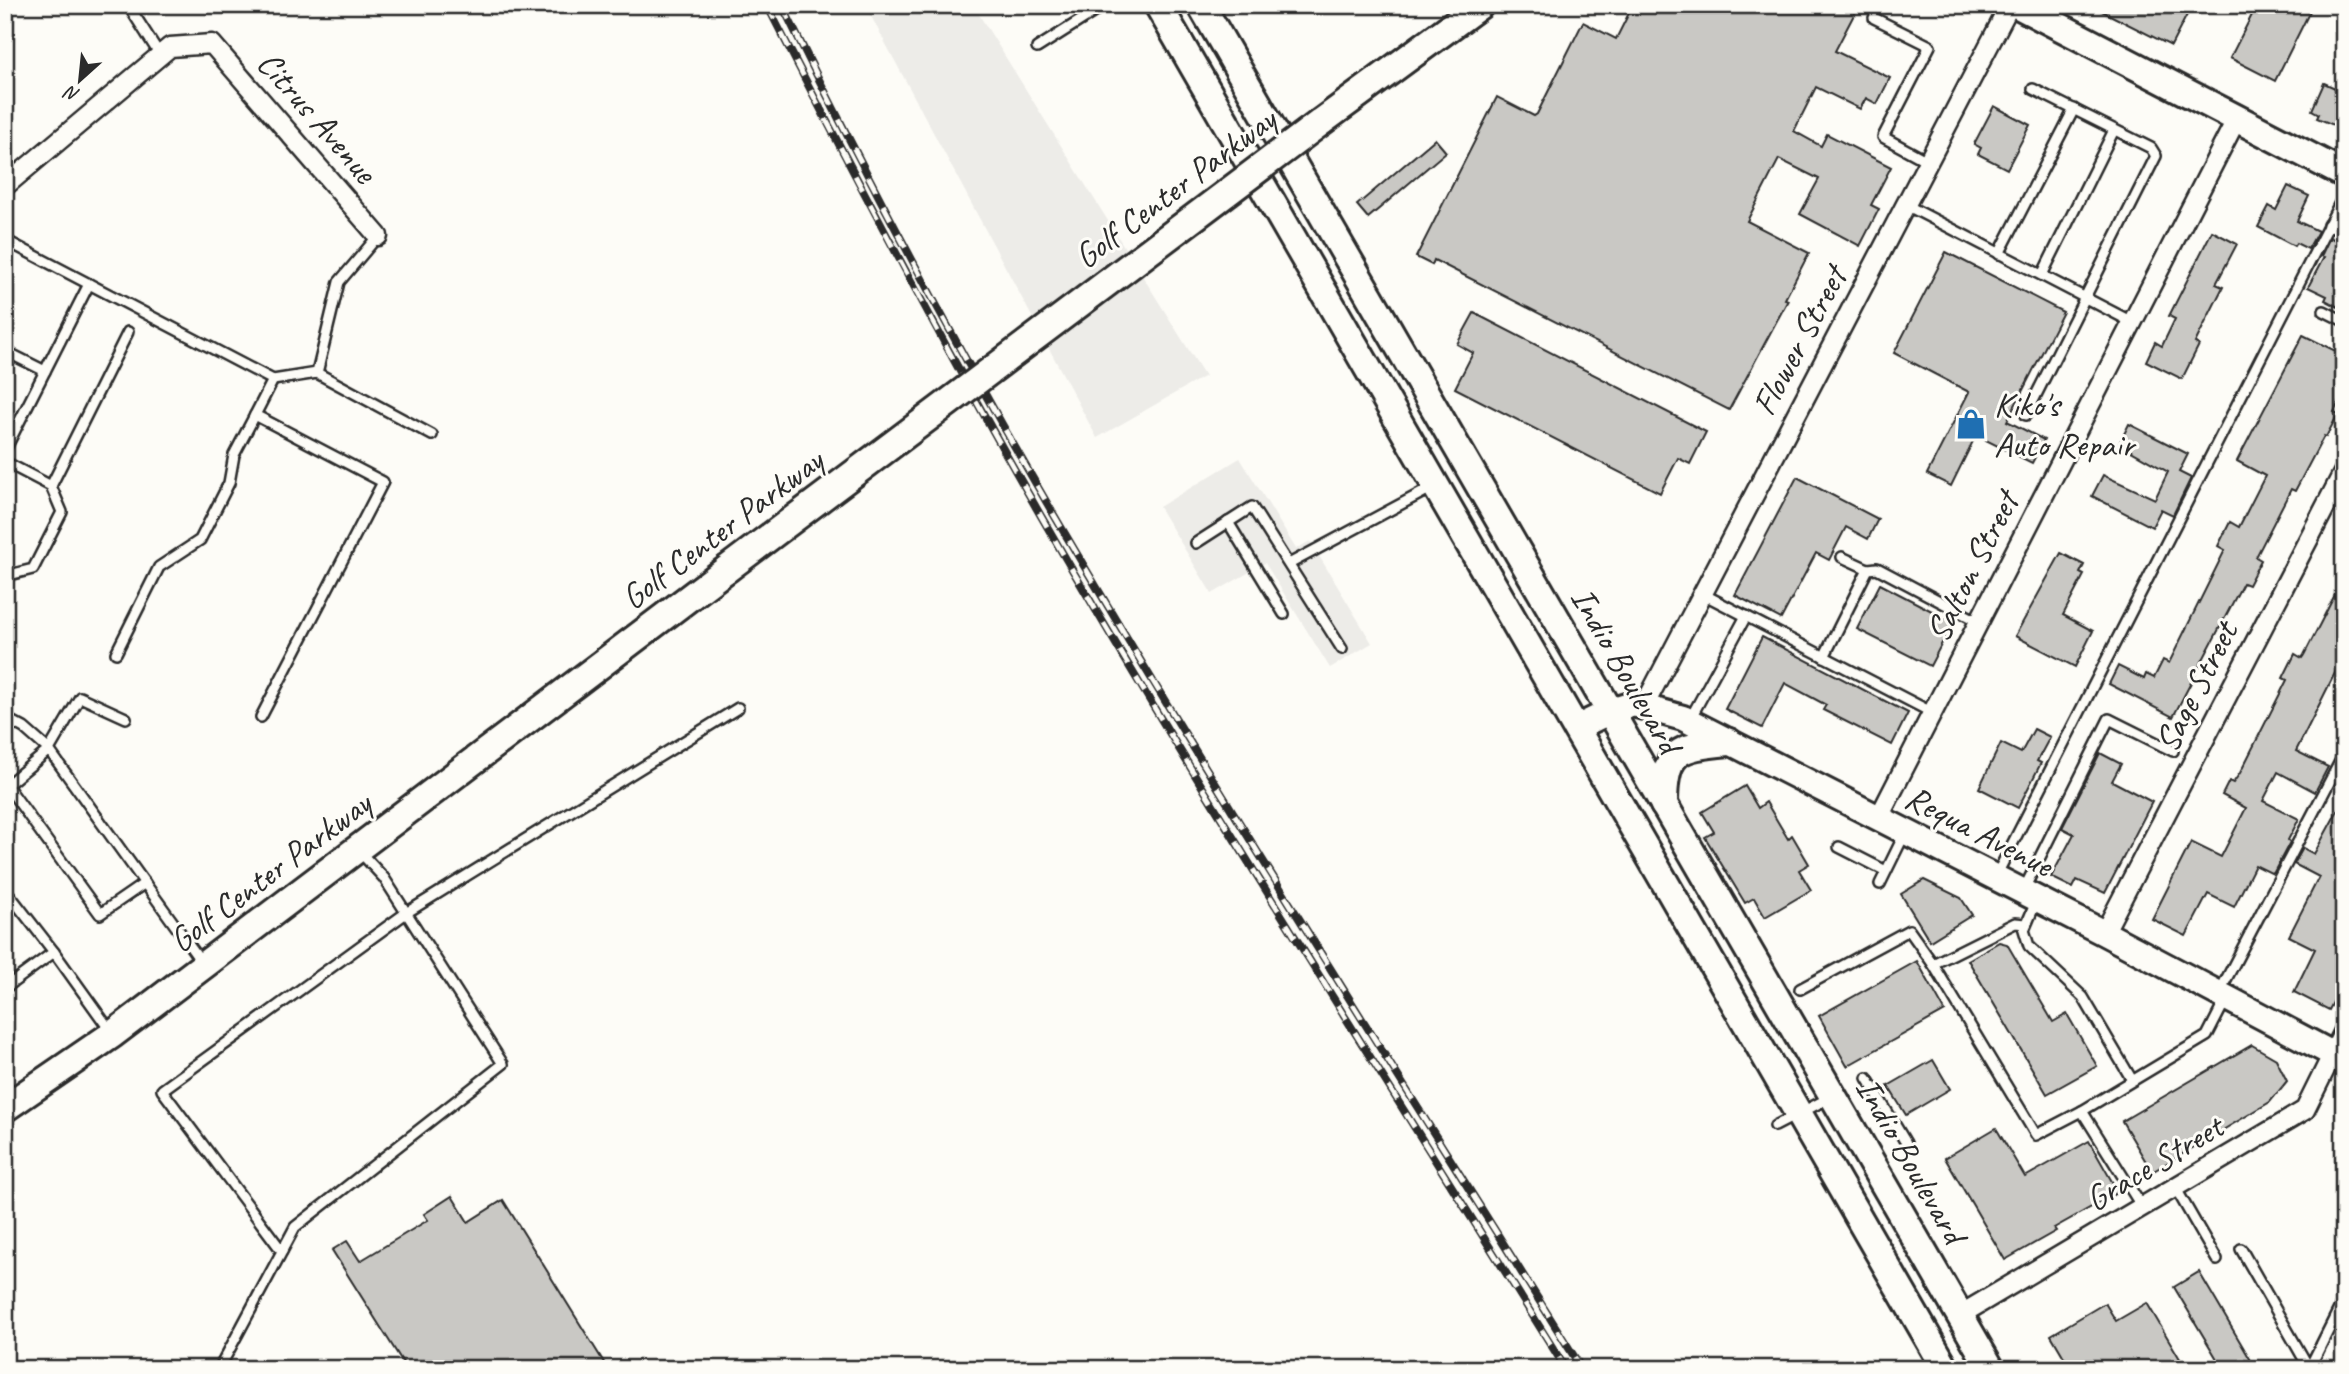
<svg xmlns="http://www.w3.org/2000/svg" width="2349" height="1374" font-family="Caveat,sans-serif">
<rect width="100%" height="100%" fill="#fdfcf7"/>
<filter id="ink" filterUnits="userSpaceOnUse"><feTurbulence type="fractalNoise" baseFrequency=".0143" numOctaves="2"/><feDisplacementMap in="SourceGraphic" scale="14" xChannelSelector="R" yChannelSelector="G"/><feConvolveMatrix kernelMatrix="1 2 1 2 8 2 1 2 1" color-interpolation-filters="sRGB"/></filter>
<g filter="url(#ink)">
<!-- built -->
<g fill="#edece8">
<polygon points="865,5 973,5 1205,376 1097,438"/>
<polygon points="1240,458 1296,549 1310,541 1372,643 1330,668 1265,563 1212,594 1159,507"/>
</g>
<!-- building -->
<g fill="#c9c8c4" stroke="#2b2b2b" stroke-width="2">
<polygon points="1633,5 1859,5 1835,51 1890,78 1877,104 1866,98 1860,109 1816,87 1794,131 1821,146 1827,134 1891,167 1871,205 1879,209 1860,246 1800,214 1819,179 1779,159 1747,221 1809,253 1785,299 1788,300 1729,410 1434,260 1432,265 1416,257 1497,97 1534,116 1537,114 1583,22 1616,39"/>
<polygon points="2090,5 2192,5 2171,46"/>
<polygon points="2257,5 2313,5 2275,81 2230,58"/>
<polygon points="2324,83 2344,92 2344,109 2336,126 2317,118 2319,114 2312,110"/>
<polygon points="1994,106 2030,125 2007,169 1978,154 1981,148 1974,144"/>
<polygon points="1435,139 1446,152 1368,218 1357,205"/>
<polygon points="2288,186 2309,196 2297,221 2318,231 2308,249 2296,243 2294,246 2258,227 2269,206 2276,210"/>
<polygon points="2212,231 2237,244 2216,284 2223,287 2195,343 2199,345 2182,379 2146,361 2155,342 2162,346 2175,319 2169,316"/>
<polygon points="2335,236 2344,240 2344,310 2325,300 2327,296 2308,287 2324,257 2321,256 2330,237 2333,239"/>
<polygon points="1946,252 2063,312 2007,421 2044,440 2032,463 1976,435 1951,486 1927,474 1969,392 1894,353"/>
<polygon points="1474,313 1706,432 1690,464 1678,458 1660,493 1455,388 1473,353 1457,344"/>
<polygon points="2303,335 2344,355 2344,392 2334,412 2338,414 2326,437 2324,436 2295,491 2291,489 2256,557 2261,560 2248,585 2243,583 2173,717 2109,684 2118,666 2144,679 2146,674 2154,678 2163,660 2169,663 2225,550 2218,546 2230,522 2239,527 2265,476 2237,461"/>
<polygon points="2129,424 2188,454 2179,472 2191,478 2173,515 2161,509 2152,527 2092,496 2103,475 2155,499 2168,472 2119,444"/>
<polygon points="1797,477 1878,519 1868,539 1846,527 1829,560 1816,553 1781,619 1735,595"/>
<polygon points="2061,553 2084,565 2080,573 2084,575 2063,615 2093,631 2075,667 2015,636"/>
<polygon points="2344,577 2344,655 2296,751 2328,767 2315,792 2278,772 2263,801 2299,819 2288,840 2290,842 2273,874 2255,865 2234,907 2208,894 2186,936 2152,919 2191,842 2221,857 2246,808 2222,795 2229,781 2233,783 2240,773 2287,680 2283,678 2295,654 2302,658 2304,655"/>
<polygon points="1880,584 1953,622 1930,666 1857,629"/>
<polygon points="1762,637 1908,713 1892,745 1823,710 1826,705 1785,683 1762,728 1725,709"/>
<polygon points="2034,729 2050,737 2037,761 2041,763 2018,808 1979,788 2001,743 2021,753"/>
<polygon points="2100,753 2121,764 2112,781 2152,802 2105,893 2077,880 2073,888 2051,877 2074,834 2062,828"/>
<polygon points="1745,786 1758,808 1766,802 1788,839 1792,835 1809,864 1799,870 1811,890 1765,917 1754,898 1745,903 1705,837 1714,832 1702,812"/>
<polygon points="2344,799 2344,981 2329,1010 2294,992 2315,949 2289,936 2319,877 2294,864 2303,848 2314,854"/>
<polygon points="1924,880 1961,898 1972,915 1930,941 1901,894"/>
<polygon points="1999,942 2007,944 2053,1022 2067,1014 2097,1066 2047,1094 1968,960"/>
<polygon points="1917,961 1945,1011 1847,1066 1819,1016"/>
<polygon points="2252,1045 2276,1059 2287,1081 2270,1102 2152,1172 2122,1121"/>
<polygon points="1933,1060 1950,1089 1906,1115 1888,1086"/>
<polygon points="1996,1128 2025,1177 2089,1141 2118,1192 2054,1228 2056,1231 2005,1260 1945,1158"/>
<polygon points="452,1196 468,1222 503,1200 608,1369 407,1369 332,1250 347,1241 360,1261 428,1220 424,1214"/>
<polygon points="2199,1272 2256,1369 2223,1369 2174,1287"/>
<polygon points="2105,1303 2116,1321 2147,1303 2186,1369 2071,1369 2051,1335"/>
</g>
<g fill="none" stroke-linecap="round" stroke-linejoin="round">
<!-- lane casing -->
<g stroke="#2b2b2b" stroke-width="14">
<g id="lane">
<polyline points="128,5 160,55"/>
<polyline points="1874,18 1930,46 1883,137 1929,162"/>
<polyline points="1037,48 1105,5"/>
<polyline points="1906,205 2132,322"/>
<polyline points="2328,225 2344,233"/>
<polyline points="5,240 273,380 317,373 339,282 378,236"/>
<polyline points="1999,254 2074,109"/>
<polyline points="2042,275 2114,130"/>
<polyline points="2324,311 2344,321"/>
<polyline points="5,351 45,371 89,284"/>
<polyline points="317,373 432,435"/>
<polyline points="2026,415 2156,156 2151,148 2033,89"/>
<polyline points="5,450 45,371"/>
<polyline points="5,462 51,486 62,512 33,569 5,576"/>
<polyline points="51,486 128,332"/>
<polyline points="1228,522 1284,614"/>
<polyline points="1196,543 1252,507 1342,649"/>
<polyline points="1842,557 1868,569 1877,568 1979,622"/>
<polyline points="1289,564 1433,487"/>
<polyline points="1703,594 1933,713"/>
<polyline points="116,653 159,567 200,540 229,483 234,455 255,415"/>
<polyline points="1824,657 1868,569"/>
<polyline points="261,717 383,482 255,415 273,380"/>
<polyline points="5,718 24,728 49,750 203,964"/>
<polyline points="1690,719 1746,616"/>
<polyline points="5,783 100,914 145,883"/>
<polyline points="8,784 49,750 80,697 126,718"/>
<polyline points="1839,847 1886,871"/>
<polyline points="1996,876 2344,195"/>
<polyline points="1880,884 1905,833"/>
<polyline points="5,889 54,952 5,988"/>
<polyline points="2023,891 2109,719 2173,751"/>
<polyline points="2036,902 2024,930 2029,946 2083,997 2132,1080"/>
<polyline points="2026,924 2015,923 1933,964 2036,1135 2082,1111 2207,1036 2226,999"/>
<polyline points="54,952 112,1033"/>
<polyline points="1800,989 1909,930 1933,964"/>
<polyline points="2219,993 2344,754"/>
<polyline points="1867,1078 1906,1143"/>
<polyline points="2082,1111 2142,1207"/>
<polyline points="1775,1126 1831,1097"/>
<polyline points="2175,1187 2217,1260"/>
<polyline points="2241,1249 2309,1368"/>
<polyline points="282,1251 162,1090 406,913 738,708"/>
<polyline points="219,1369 295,1227 503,1064 384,878 359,851"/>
<polyline points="2309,1369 2344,1299"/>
</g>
</g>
<!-- street casing -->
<g stroke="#2b2b2b" stroke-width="23">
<g id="street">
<polyline points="5,186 170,47 212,44 378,236"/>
<polyline points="1644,706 2010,5"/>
<polyline points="1878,819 2237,118"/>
<polyline points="2104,933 2344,471"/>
<polyline points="1960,1315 2305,1110 2344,1031"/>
</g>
</g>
<!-- secondary casing -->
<g stroke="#2b2b2b" stroke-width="30">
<polyline id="secondary" points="1576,728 1611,711 1633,704 1683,718 2104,933 2344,1060"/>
</g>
<!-- primary casing -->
<g stroke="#2b2b2b" stroke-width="32">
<g id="primary">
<polyline points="1158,5 1946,1369"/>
<polyline points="1201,5 1991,1369"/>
<polyline points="2018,5 2344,174"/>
<polyline points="1321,122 1480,5"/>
<path d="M1664 805C1664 750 1677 747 1729 742"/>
<polyline points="5,1108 113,1034 727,569"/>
</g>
</g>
<!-- lane -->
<use href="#lane" stroke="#fdfcf7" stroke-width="9"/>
<!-- street -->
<use href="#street" stroke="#fdfcf7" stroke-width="18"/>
<!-- secondary -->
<use href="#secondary" stroke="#fdfcf7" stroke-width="24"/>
<!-- primary -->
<use href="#primary" stroke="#fdfcf7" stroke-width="26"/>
<!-- rail casing -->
<g stroke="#2b2b2b" stroke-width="8">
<g id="rail">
<path d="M767 5C855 177 945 349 1041 516 1208 806 1390 1086 1566 1369"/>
<path d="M782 5C865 174 953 341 1047 503 1218 796 1402 1081 1582 1369"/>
</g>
</g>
<!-- rail -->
<use href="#rail" stroke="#fdfcf7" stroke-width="5" stroke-dasharray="16" stroke-linecap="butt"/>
<!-- primary-bridge casing -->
<g stroke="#2b2b2b" stroke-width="32" stroke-linecap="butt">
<polyline id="primary-bridge" points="727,569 1321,122"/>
</g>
<!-- primary-bridge -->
<use href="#primary-bridge" stroke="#fdfcf7" stroke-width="26"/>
</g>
</g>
<!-- icons -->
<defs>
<g id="shop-bare" transform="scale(2.415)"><path d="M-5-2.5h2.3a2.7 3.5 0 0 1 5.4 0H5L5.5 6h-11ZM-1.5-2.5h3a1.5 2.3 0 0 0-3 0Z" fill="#1f6fb2" stroke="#fdfcf7" stroke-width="2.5" paint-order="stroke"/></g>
</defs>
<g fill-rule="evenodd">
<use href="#shop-bare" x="1971" y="424"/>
</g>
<g text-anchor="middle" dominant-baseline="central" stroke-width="6" stroke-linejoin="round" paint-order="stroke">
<!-- street labels -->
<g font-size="35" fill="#2b2b2b" stroke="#fdfcf7">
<text transform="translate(317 117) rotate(49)">Citrus Avenue</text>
<text transform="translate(1175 188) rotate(-37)">Golf Center Parkway</text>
<text transform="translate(1799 341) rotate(-62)">Flower Street</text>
<text transform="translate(722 529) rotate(-37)">Golf Center Parkway</text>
<text transform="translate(1972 567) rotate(-63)">Salton Street</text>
<text transform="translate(1626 670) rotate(60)">Indio Boulevard</text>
<text transform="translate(2196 687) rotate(-63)">Sage Street</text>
<text transform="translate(1979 831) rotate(27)">Requa Avenue</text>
<text transform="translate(270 872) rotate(-37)">Golf Center Parkway</text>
<text transform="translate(1911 1160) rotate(60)">Indio Boulevard</text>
<text transform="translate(2154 1163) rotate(-31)">Grace Street</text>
</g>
<!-- poi labels -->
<g font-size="35" fill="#2b2b2b" stroke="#fdfcf7" text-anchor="start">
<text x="1994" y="404">Kiko's<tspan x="1994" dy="40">Auto Repair</tspan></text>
</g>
</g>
<!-- margin -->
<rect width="2349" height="1374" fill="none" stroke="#fdfcf7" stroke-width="28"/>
<rect x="14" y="14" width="2321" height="1346" fill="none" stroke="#2b2b2b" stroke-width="2.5" filter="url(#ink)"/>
<!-- north arrow -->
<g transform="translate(80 80) rotate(207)" stroke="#fdfcf7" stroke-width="5" paint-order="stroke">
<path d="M0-5L12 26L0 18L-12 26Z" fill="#2b2b2b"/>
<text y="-10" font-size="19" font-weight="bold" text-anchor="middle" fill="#2b2b2b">N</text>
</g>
</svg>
